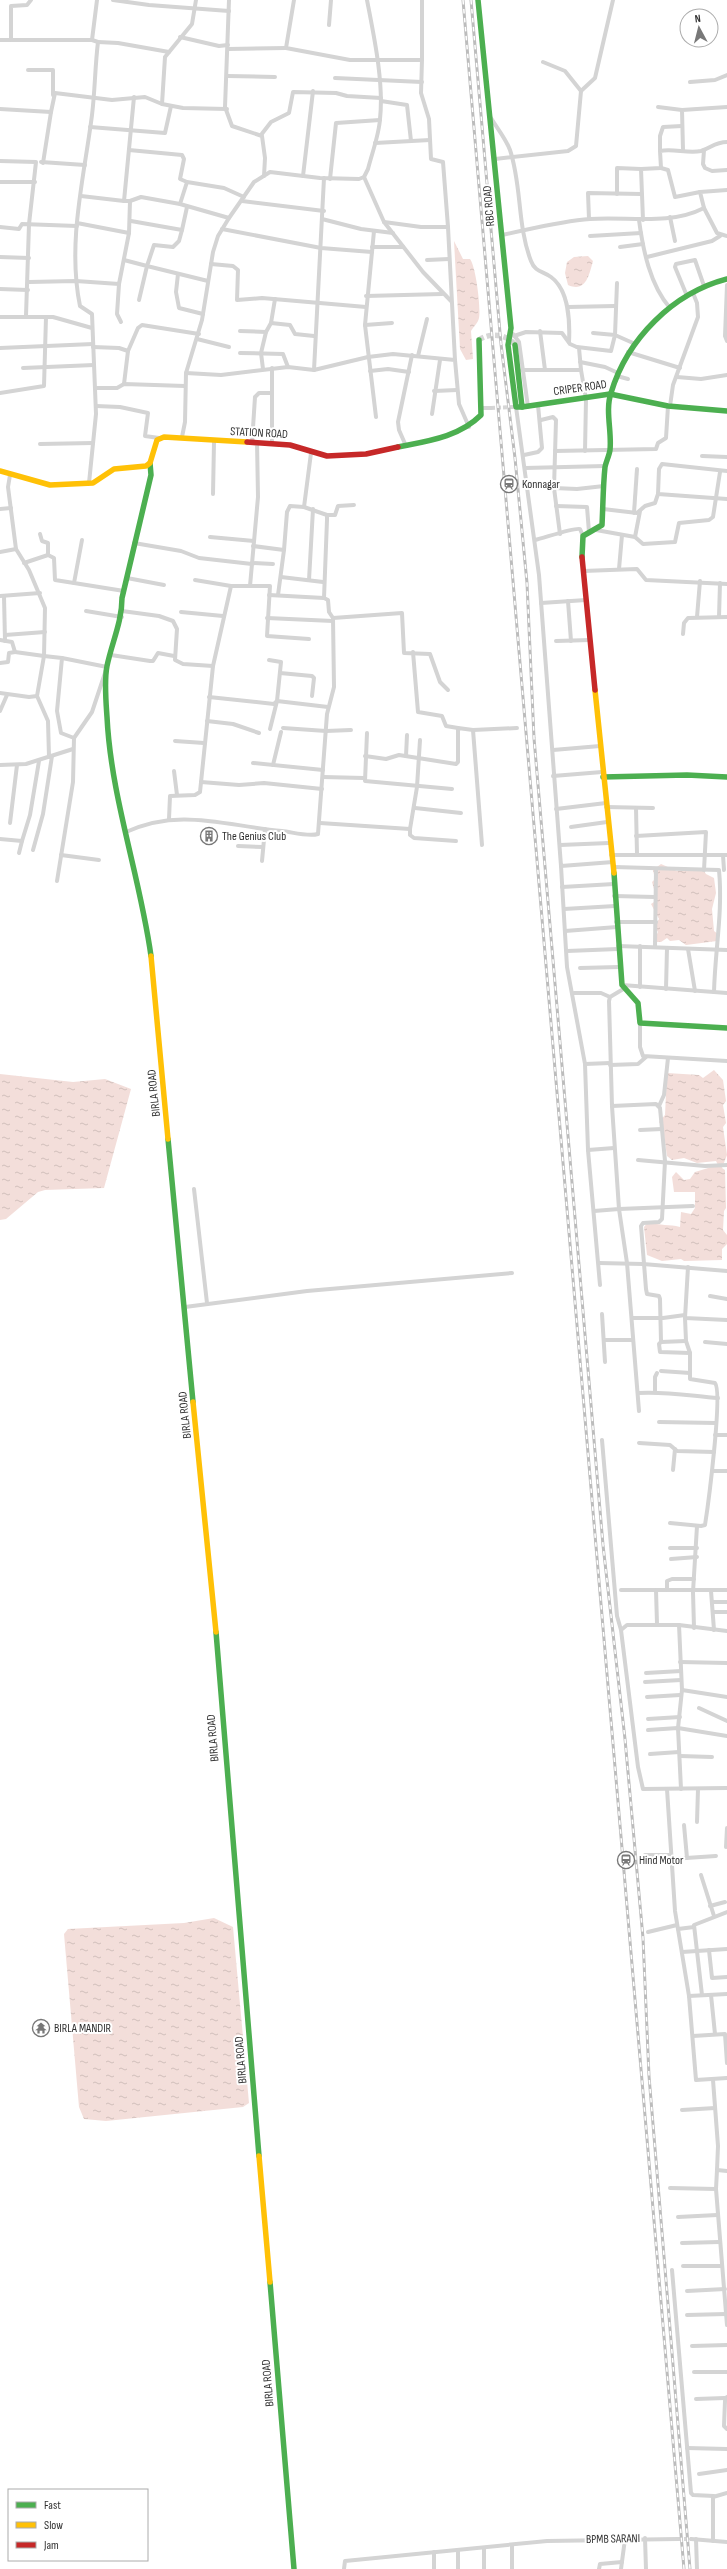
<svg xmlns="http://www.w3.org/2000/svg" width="727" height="2569" font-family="'Sofia Sans Condensed',sans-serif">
<defs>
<pattern id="water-ripples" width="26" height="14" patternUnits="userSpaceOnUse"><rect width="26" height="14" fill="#f3deda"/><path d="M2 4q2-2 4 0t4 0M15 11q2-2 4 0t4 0" fill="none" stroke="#d1bfbb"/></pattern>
</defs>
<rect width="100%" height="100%" fill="#fff"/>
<!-- water -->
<g fill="url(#water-ripples)">
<path d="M454 241 463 259H470C476 267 481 308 479 318 478 323 474 326 471 331L473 359 466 360 460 349Z"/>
<path d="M588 256 593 261C589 275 586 293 568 285L565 273 567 262 574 257Z"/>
<polygon points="661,864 677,871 702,868 706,874 714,878 716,893 712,909 714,931 718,934 717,941 686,945 679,940 670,941 667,938 661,942 653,942 658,932 654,926 659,919 651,904 657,900 652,882 655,879 653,870"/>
<path d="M714 1070 723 1080 726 1101 723 1105 726 1123 723 1127 727 1155 722 1168 725 1170 726 1208 724 1211 723 1230 727 1235V1244L722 1249V1260L684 1261 681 1259 662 1261 647 1255 644 1227 648 1222C661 1226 669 1224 680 1227L681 1212 691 1214 695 1208V1192H674L672 1177 676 1172 684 1180 690 1179 695 1172 718 1165 716 1161 697 1163 684 1158 672 1160 667 1156 663 1128 659 1122 665 1115 667 1073 699 1075 703 1078Z"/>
<polygon points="0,1074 73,1082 105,1079 131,1089 104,1188 45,1190 38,1192 6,1219 0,1220"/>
<polygon points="214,1918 233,1927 249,2103 243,2107 106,2121 84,2119 79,2107 64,1934 68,1929 184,1923"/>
</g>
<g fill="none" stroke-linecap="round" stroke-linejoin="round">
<!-- street-tunnel -->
<g stroke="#d6d6d6" stroke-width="4" stroke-dasharray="4 2" stroke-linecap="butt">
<polyline points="491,408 512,407"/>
<polyline points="678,2539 691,2539"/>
</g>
<!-- secondary-tunnel -->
<path stroke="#d6d6d6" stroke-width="5.5" stroke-dasharray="5.5 3" stroke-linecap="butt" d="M479 340C490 332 507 334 515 345"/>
<!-- street -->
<g stroke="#d4d4d4" stroke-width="4">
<polyline points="113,0 149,5 229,11"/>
<polyline points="229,0 225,107 232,126 262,136 265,158 264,176"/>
<polyline points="294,0 286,48 350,60 422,60 421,93 429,119 431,159 443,162 448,227 421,227 384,222"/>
<polyline points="422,0 422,60"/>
<polyline points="329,25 331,0"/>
<polyline points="180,37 219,46 228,45"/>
<path d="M0 40H92L98 42C95 66 95 91 92 115 84 178 67 243 80 306L92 314 96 414 89 483"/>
<polyline points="11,40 11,6 27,5 31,0"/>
<polyline points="92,40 97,0"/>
<polyline points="98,42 118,43 169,52"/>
<polyline points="228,49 286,48"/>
<polyline points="28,70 53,70 53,95"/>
<polyline points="227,76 275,77"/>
<polyline points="335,78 422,82"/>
<polyline points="690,82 715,80 727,75"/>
<polyline points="581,91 595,78 613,0"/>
<polyline points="381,101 407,105 411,141"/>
<polyline points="162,104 165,57 192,24 196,0"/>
<polyline points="658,107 682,110"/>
<polyline points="0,109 51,112 55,93 112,100 145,97 162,104 183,108 227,109"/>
<path d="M491 118C497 128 506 139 510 150 522 186 517 225 531 261 535 272 543 271 551 277 569 290 570 323 569 342"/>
<polyline points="90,127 165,133 171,106"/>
<polyline points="261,135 271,122 289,113 293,92 336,93 347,96 381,98"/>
<polyline points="375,143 430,140"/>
<polyline points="129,150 182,155 184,159 180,179 187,182 180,204 229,218"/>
<polyline points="660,150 660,136 663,127 682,126"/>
<polyline points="683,150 682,110 727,107"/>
<polyline points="704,150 703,164 705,168 712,171 727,170"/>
<polyline points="495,159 568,151 576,146 581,91 565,71 543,62"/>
<polyline points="0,161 36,162 29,224 26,316"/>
<polyline points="41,162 85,165"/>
<polyline points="43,163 51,112"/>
<polyline points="661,168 668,170 675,197 700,192"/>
<polyline points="303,176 313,91"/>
<polyline points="364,177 384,222 423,272 451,301"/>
<polyline points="324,178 314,370 368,357 393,354 455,360 459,404 469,427"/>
<polyline points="330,179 336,123 380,120"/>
<polyline points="0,182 35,182"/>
<polyline points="187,182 224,188 244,197"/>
<polyline points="617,194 617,168 641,169"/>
<polyline points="81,196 124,201"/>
<polyline points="130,201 141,197 180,204"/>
<polyline points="242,201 324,211"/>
<polyline points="704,208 700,192 727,190"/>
<polyline points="670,217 675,241"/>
<polyline points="322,219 361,229 393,233"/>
<polyline points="589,219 588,193 641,194"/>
<path d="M639 220C643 250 650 285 670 308"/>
<path d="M643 220 641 169 661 168 660 151C673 148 688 154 701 151 711 148 715 142 727 142"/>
<polyline points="131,221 182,230 187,207"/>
<polyline points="77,223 129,233"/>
<polyline points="0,227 19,229 22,224 77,226"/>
<polyline points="448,227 455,360"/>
<polyline points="222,229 321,248 372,252"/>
<polyline points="182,230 179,241 173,247 154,245 147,266 208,281"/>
<polyline points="374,231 365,325 376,417"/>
<path d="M502 235C531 229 561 221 590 219 627 216 669 226 704 208L717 233 727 236"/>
<polyline points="590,236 641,233"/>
<polyline points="372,247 403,247"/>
<polyline points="620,247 643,244"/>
<polyline points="0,257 29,258"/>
<polyline points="647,257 712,241 720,236"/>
<polyline points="124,260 147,266 139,300"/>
<polyline points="427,260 449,259"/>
<polyline points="211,264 233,266 238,270 237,300 262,298 366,307"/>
<polyline points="178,274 176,292 179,308 203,314"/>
<polyline points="29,282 76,281 119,284 129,233 130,201 124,201 134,97"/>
<polyline points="617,283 615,335 633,343"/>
<polyline points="119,284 117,314 121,322"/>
<polyline points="727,285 725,336 727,341"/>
<polyline points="0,289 28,290"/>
<polyline points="366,296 442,294"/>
<polyline points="687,296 675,267 676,264 695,260 704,286"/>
<polyline points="568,307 615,306"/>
<polyline points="0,317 53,317 92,328"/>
<polyline points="271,323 290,325 295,334 314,336"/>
<polyline points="365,325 392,323"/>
<polyline points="240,331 266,332"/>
<polyline points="540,331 545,370"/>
<polyline points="513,334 519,342 528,407"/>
<polyline points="514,336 526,332 562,333 570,344 579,348 581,370"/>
<polyline points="197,339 229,347"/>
<polyline points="93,347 119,348 128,351 124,384"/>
<polyline points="577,347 611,351 615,335 593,333"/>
<polyline points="0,348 93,344"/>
<polyline points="128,351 138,328 142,325 199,334"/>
<polyline points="628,352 680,368"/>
<polyline points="240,353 283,354 288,367"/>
<polyline points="418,356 427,319"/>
<polyline points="580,362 605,367 618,373"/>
<polyline points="23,368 94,365"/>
<polyline points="272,368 272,443"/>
<polyline points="263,369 261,353 266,332 271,323 275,299"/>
<polyline points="522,370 581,370 586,399 585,451"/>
<polyline points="370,371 388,369 409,372"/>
<polyline points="186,373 221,375 288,367 314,370"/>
<polyline points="617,376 628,379"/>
<polyline points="677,377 701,379 727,375"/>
<polyline points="95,388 117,388 124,384 185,386"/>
<polyline points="434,391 457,390"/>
<polyline points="0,393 44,386 46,317"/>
<polyline points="96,406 120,407 148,413 145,436 159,438"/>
<polyline points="670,406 673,385 698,317 697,303 693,293"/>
<polyline points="512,407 516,407 539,575 561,866 613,862"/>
<polyline points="482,408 491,408"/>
<polyline points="432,414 440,360"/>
<polyline points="541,420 553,417 556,420 554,488 560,534"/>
<path d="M182 437 185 422 186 373 202 320 213 252 218 236 229 218 254 182 270 172 320 178 359 179 364 177 368 169C372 153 379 135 380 119 384 83 374 36 367 0"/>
<polyline points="252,443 255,397 259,393 271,393"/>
<polyline points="40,444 93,443"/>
<polyline points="406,446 399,430 398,422 412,355"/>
<polyline points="555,451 656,449 658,443 666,438 668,406"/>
<polyline points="524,455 538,452 542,448 538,405"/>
<polyline points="702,456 727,457"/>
<polyline points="525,468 605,466"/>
<polyline points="727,471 662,464 659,469 658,494 727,499"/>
<polyline points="10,475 8,487 16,549 29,570 45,608 44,656 62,658 57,711 61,733 74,738"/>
<polyline points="554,488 577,489 604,486"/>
<polyline points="213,494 214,442"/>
<polyline points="556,506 587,507 589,532"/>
<polyline points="304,507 311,453"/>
<polyline points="0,509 11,508"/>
<polyline points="603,509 637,513 645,506 655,503 658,494"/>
<polyline points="634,513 637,469"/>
<polyline points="596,530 635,537 643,544 675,542 679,523 709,520 713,517 720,472"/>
<polyline points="40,534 42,541 48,543 48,555"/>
<polyline points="210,537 254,541"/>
<polyline points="635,537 640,511"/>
<polyline points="82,540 74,583 124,591"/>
<path d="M535 540C544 538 575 527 580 529L583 536"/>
<polyline points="134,543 181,551 199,558 252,564"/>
<polyline points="253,546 284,550 287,512 290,506 304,507 327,515"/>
<polyline points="0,552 16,549"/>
<polyline points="24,563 48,555 54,558 55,580 74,583"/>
<polyline points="252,563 273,564"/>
<polyline points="619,569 622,535"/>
<polyline points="583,571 637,569 646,580 727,584"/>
<polyline points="281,577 323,582"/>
<polyline points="127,578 164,585"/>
<polyline points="195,580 231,586"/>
<polyline points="309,580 313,509"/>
<polyline points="250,586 270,586 267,636 309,639"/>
<polyline points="269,595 324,598"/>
<polyline points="278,595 284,550"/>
<polyline points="0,596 40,593"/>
<polyline points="4,596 5,641"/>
<polyline points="568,601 571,641"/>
<polyline points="541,603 586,600"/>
<polyline points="86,611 122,617"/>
<polyline points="122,611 159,616 173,621 177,629 175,660 183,664 213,666"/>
<polyline points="181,612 223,616"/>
<polyline points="697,617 700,581"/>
<polyline points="719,617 720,583"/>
<polyline points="267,618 333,621"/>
<polyline points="333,618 402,613 404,653 430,654 440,682 448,690"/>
<polyline points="683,634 684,623 688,618 727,617"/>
<polyline points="5,635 45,632"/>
<polyline points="0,640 12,642 15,652 44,656 37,696 29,697 0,693"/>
<polyline points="556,641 590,640"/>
<polyline points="413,652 418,712 442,716 446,726 458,728"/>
<polyline points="111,655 150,661 153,661 158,653 174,656"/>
<polyline points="0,663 8,662 9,653 15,652"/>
<polyline points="280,673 312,676 314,678 312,696"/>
<polyline points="37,696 48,721 49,757"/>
<polyline points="209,697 274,704 277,701 281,662 269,660"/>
<polyline points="0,711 7,695"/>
<polyline points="207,721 233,724 259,733"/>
<polyline points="283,728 326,731 351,730"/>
<polyline points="270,729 277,701 328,707"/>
<polyline points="473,730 482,845"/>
<polyline points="367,733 365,781 452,789"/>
<polyline points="175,741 204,743"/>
<polyline points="553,750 600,746"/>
<polyline points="365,756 386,759 399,755 456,764 458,762 458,728 473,730 517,728"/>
<polyline points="406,756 407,735"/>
<polyline points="253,763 323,770"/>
<polyline points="0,765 26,764 73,749"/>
<polyline points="273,765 281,732"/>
<polyline points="174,771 177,795"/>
<polyline points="553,776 602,772"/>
<polyline points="323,777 364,778"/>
<polyline points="201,782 239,785 264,783 322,789"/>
<polyline points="606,807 653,808"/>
<polyline points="415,808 461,813"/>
<polyline points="636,808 637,854"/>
<polyline points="556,809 606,803"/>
<polyline points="169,819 170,796 195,795 200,792 213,666 231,586 250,586 258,497 257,442"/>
<polyline points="10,823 17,765"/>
<polyline points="320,823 410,829 417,787 420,740"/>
<polyline points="571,827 607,822"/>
<polyline points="410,829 410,835 414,838 456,841"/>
<path d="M126 832C180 807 226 826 282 831 292 832 308 837 318 834L327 714 334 687 333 618 329 612 328 600 324 598 327 520V515H335L338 506 354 505"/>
<polyline points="636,836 706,832 704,870"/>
<polyline points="0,839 22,841 30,815 39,761"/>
<polyline points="560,845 609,843"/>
<polyline points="238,846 263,847"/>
<polyline points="33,850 43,814 52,756"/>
<polyline points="19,853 22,841"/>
<polyline points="61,855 99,860"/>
<polyline points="611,855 727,855"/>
<polyline points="723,855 724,870"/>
<polyline points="262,861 265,829"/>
<polyline points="561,866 567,967 585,1064 588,1150 600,1285"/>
<path d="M614 867 719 870C723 912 715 950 714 992"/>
<polyline points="57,881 73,782 74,738 92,712 107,667 62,658"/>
<polyline points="562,887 614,884"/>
<polyline points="614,896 655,897"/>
<polyline points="564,909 615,906"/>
<polyline points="616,922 656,922"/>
<polyline points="565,931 617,927"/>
<polyline points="618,946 727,950"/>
<polyline points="655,947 656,869"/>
<polyline points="688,949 695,991"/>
<polyline points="567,951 618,949"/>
<polyline points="580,968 619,967"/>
<polyline points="622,985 727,993"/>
<polyline points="640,987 640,946"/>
<polyline points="625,988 610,997 609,1001 612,1106 656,1104 660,1108 665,1161 662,1219 659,1222 643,1223 641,1226 646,1289 647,1294 659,1296 660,1299 661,1342 686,1341"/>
<polyline points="666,989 667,948"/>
<polyline points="574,993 601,993 610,997"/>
<polyline points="640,1023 640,1047 643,1056 727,1061"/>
<polyline points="585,1064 610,1063"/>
<polyline points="610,1065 638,1064 646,1057"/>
<polyline points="659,1106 664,1095 668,1058"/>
<polyline points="640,1130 662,1129"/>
<polyline points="588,1150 614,1148"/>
<polyline points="638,1160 705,1166 727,1165"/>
<polyline points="194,1189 207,1303"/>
<polyline points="594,1211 619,1209 612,1106"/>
<polyline points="599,1263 643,1264 727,1271"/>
<polyline points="688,1267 685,1318 727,1320"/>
<polyline points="710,1296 727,1299"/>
<polyline points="185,1307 307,1291 512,1273"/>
<polyline points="602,1314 605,1362"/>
<polyline points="632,1318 663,1318 685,1315"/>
<polyline points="604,1340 633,1340"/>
<polyline points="661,1342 659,1344 660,1352 690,1353"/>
<polyline points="705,1342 727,1344"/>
<polyline points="661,1371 690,1373"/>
<polyline points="655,1392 655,1377 657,1373"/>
<path d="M638 1393C664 1391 692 1396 718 1398"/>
<polyline points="639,1411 627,1263 619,1209 693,1206"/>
<polyline points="659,1422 716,1423"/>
<polyline points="715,1435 727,1435"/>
<polyline points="602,1440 617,1616 621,1630"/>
<polyline points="639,1443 670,1445 677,1451 714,1452"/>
<polyline points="673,1470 675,1449"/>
<polyline points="712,1471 727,1471"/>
<path d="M670 1523 701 1526 705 1525C708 1506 723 1392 715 1383L690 1379V1353L686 1341 685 1318"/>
<polyline points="670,1548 697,1548"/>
<polyline points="671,1559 697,1557"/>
<polyline points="621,1590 727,1590"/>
<polyline points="656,1590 657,1624"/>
<polyline points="667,1590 667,1581 672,1579 694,1579"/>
<polyline points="711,1591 714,1630"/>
<polyline points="713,1602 727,1602"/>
<polyline points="714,1612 727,1612"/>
<polyline points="679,1625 682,1690 678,1728 681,1789"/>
<polyline points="694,1628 693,1592 697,1526"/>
<polyline points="727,1631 679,1625 627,1625 621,1630 638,1767 643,1789 727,1788"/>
<polyline points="680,1662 727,1663"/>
<polyline points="646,1673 681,1671"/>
<polyline points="645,1682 681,1680"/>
<polyline points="682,1690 727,1697"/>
<polyline points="647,1697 680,1695"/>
<polyline points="699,1708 727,1721"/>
<polyline points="648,1719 680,1717"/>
<polyline points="648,1730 678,1728 727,1736"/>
<polyline points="650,1754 679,1752"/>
<polyline points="680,1756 712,1757"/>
<polyline points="667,1789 675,1911 689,1996 696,2080 727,2078"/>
<polyline points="697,1822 698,1789"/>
<polyline points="684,1825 687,1858"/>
<polyline points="726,1847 727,1828"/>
<polyline points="645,1855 671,1855"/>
<polyline points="671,1859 716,1856"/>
<polyline points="701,1875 714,1916"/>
<polyline points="710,1906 725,1902"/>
<polyline points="678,1929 694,1927"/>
<polyline points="648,1932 677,1925"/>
<polyline points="709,1950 712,1978 727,1977"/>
<polyline points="682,1952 727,1949"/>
<polyline points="702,1995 694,1925 727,1912"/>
<polyline points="711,1995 715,2034"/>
<polyline points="689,1996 727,1994"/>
<polyline points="693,2036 725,2034 727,2063"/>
<polyline points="713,2080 718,2146 717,2170"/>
<polyline points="682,2110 715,2108"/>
<polyline points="670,2188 716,2189 717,2170 727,2171"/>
<polyline points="716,2189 727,2325"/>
<polyline points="678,2217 717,2215"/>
<polyline points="682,2243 719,2242"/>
<polyline points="683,2266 722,2266"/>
<polyline points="672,2270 691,2493 693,2495 714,2496"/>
<polyline points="687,2291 725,2289"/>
<polyline points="687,2315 726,2314"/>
<polyline points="692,2346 727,2345"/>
<polyline points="694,2372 727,2372"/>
<polyline points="727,2397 725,2401 724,2426 727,2429"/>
<polyline points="696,2399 725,2398"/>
<polyline points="687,2448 727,2449"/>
<polyline points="699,2474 727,2470"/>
<polyline points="645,2538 646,2569"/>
<polyline points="691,2539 727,2542"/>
<polyline points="696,2539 697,2569"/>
<polyline points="713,2541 713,2497 727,2493"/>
<polyline points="512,2545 512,2569"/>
<polyline points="344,2569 345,2561 547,2541 678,2539"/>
<polyline points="434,2569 434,2552"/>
<polyline points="458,2569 458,2550"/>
<polyline points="484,2569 484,2548"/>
<polyline points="599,2569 600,2564 622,2562"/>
<polyline points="621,2569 625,2539"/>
</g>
<!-- fast -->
<g stroke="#4caf50" stroke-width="5.5">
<polyline points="478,0 511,328 508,345 516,407 522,407"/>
<polyline points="515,345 522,407 610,394 668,406 727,411"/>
<path d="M398 447C428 441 459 437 481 415L479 340"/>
<path d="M150 463 151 475 122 598C122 622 112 642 107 666 104 681 106 702 107 717 111 798 140 876 151 956"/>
<path d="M582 557 583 536 602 525C603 506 603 486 605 467 606 462 609 456 610 450 612 432 605 410 611 393 627 339 673 293 727 279"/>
<polyline points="603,777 687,775 727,777"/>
<polyline points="614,873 622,985 638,1003 640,1023 727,1028"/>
<polyline points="168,1139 193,1402"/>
<polyline points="216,1632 259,2156"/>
<polyline points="270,2282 294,2569"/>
</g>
<!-- slow -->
<g stroke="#ffc107" stroke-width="5.5">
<polyline points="0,471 50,485 93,483 114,469 146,466 150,463 157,440 164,437 247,442"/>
<polyline points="595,690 614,873"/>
<polyline points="151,956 168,1139"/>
<polyline points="193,1402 216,1632"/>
<polyline points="259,2156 270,2282"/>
</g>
<!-- jam -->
<g stroke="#c62828" stroke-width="5.5">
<polyline points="247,442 290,445 327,456 366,454 398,447"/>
<polyline points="582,557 595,690"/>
</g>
<!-- rail casing -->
<g stroke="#bcbcbc" stroke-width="3">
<g id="rail">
<polyline points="463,0 684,2569"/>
<polyline points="471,0 501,344 515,458 527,583 534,738 603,1545 625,1739 643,1938 649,2076 690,2569"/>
</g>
</g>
<!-- rail -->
<use href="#rail" stroke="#fff" stroke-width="1.5" stroke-dasharray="4.5" stroke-linecap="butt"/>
</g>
<!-- icons -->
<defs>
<g id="station-ring" transform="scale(0.9)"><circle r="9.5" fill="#fff" stroke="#787878" stroke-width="1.5"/><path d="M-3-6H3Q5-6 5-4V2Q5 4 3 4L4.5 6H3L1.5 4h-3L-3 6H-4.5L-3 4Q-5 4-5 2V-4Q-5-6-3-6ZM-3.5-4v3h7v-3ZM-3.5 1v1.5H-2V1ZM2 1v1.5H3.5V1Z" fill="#787878"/></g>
<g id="building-ring" transform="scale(0.9)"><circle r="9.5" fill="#fff" stroke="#787878" stroke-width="1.5"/><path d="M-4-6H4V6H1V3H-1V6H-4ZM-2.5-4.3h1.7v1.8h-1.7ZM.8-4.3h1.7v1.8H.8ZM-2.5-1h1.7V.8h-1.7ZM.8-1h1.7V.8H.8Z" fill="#787878"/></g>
<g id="temple-ring" transform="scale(0.9)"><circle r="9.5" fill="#fff" stroke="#787878" stroke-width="1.5"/><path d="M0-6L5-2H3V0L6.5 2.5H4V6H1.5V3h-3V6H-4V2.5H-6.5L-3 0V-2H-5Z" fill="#787878"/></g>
</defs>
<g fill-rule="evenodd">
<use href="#station-ring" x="509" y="484"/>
<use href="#building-ring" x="209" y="836"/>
<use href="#station-ring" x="626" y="1860"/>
<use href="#temple-ring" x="41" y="2028"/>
</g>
<g text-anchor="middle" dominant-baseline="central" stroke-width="4" stroke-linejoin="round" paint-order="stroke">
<!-- street labels -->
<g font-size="12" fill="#303030" stroke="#fff">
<text transform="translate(489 206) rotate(-95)">RBC ROAD</text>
<text transform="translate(580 388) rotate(-8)">CRIPER ROAD</text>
<text transform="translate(259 433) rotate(3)">STATION ROAD</text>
<text transform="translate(154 1093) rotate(-96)">BIRLA ROAD</text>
<text transform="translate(185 1415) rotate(-96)">BIRLA ROAD</text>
<text transform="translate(213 1738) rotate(-95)">BIRLA ROAD</text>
<text transform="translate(241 2060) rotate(-95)">BIRLA ROAD</text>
<text transform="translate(268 2383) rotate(-95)">BIRLA ROAD</text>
<text transform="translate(613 2539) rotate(-1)">BPMB SARANI</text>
</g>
<!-- poi labels -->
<g font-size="12" fill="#303030" stroke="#fff" text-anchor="start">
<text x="522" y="484">Konnagar</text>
<text x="222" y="836">The Genius Club</text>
<text x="639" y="1860">Hind Motor</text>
<text x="54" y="2028">BIRLA MANDIR</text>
</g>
</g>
<!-- legend -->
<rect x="8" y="2489" width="140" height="72" fill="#ffffff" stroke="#acacac"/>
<rect x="16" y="2502" width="20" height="6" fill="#4caf50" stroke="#acacac"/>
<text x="44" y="2509" font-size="12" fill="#303030">Fast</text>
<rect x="16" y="2522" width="20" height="6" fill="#ffc107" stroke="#acacac"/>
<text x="44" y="2529" font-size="12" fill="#303030">Slow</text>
<rect x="16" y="2542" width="20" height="6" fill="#c62828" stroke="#acacac"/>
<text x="44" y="2549" font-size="12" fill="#303030">Jam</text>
<!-- north arrow -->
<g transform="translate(699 28) rotate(353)"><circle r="19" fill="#ffffff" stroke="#acacac"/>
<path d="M0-3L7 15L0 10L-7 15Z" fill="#787878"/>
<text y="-6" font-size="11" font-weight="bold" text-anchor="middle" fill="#303030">N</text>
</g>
</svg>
